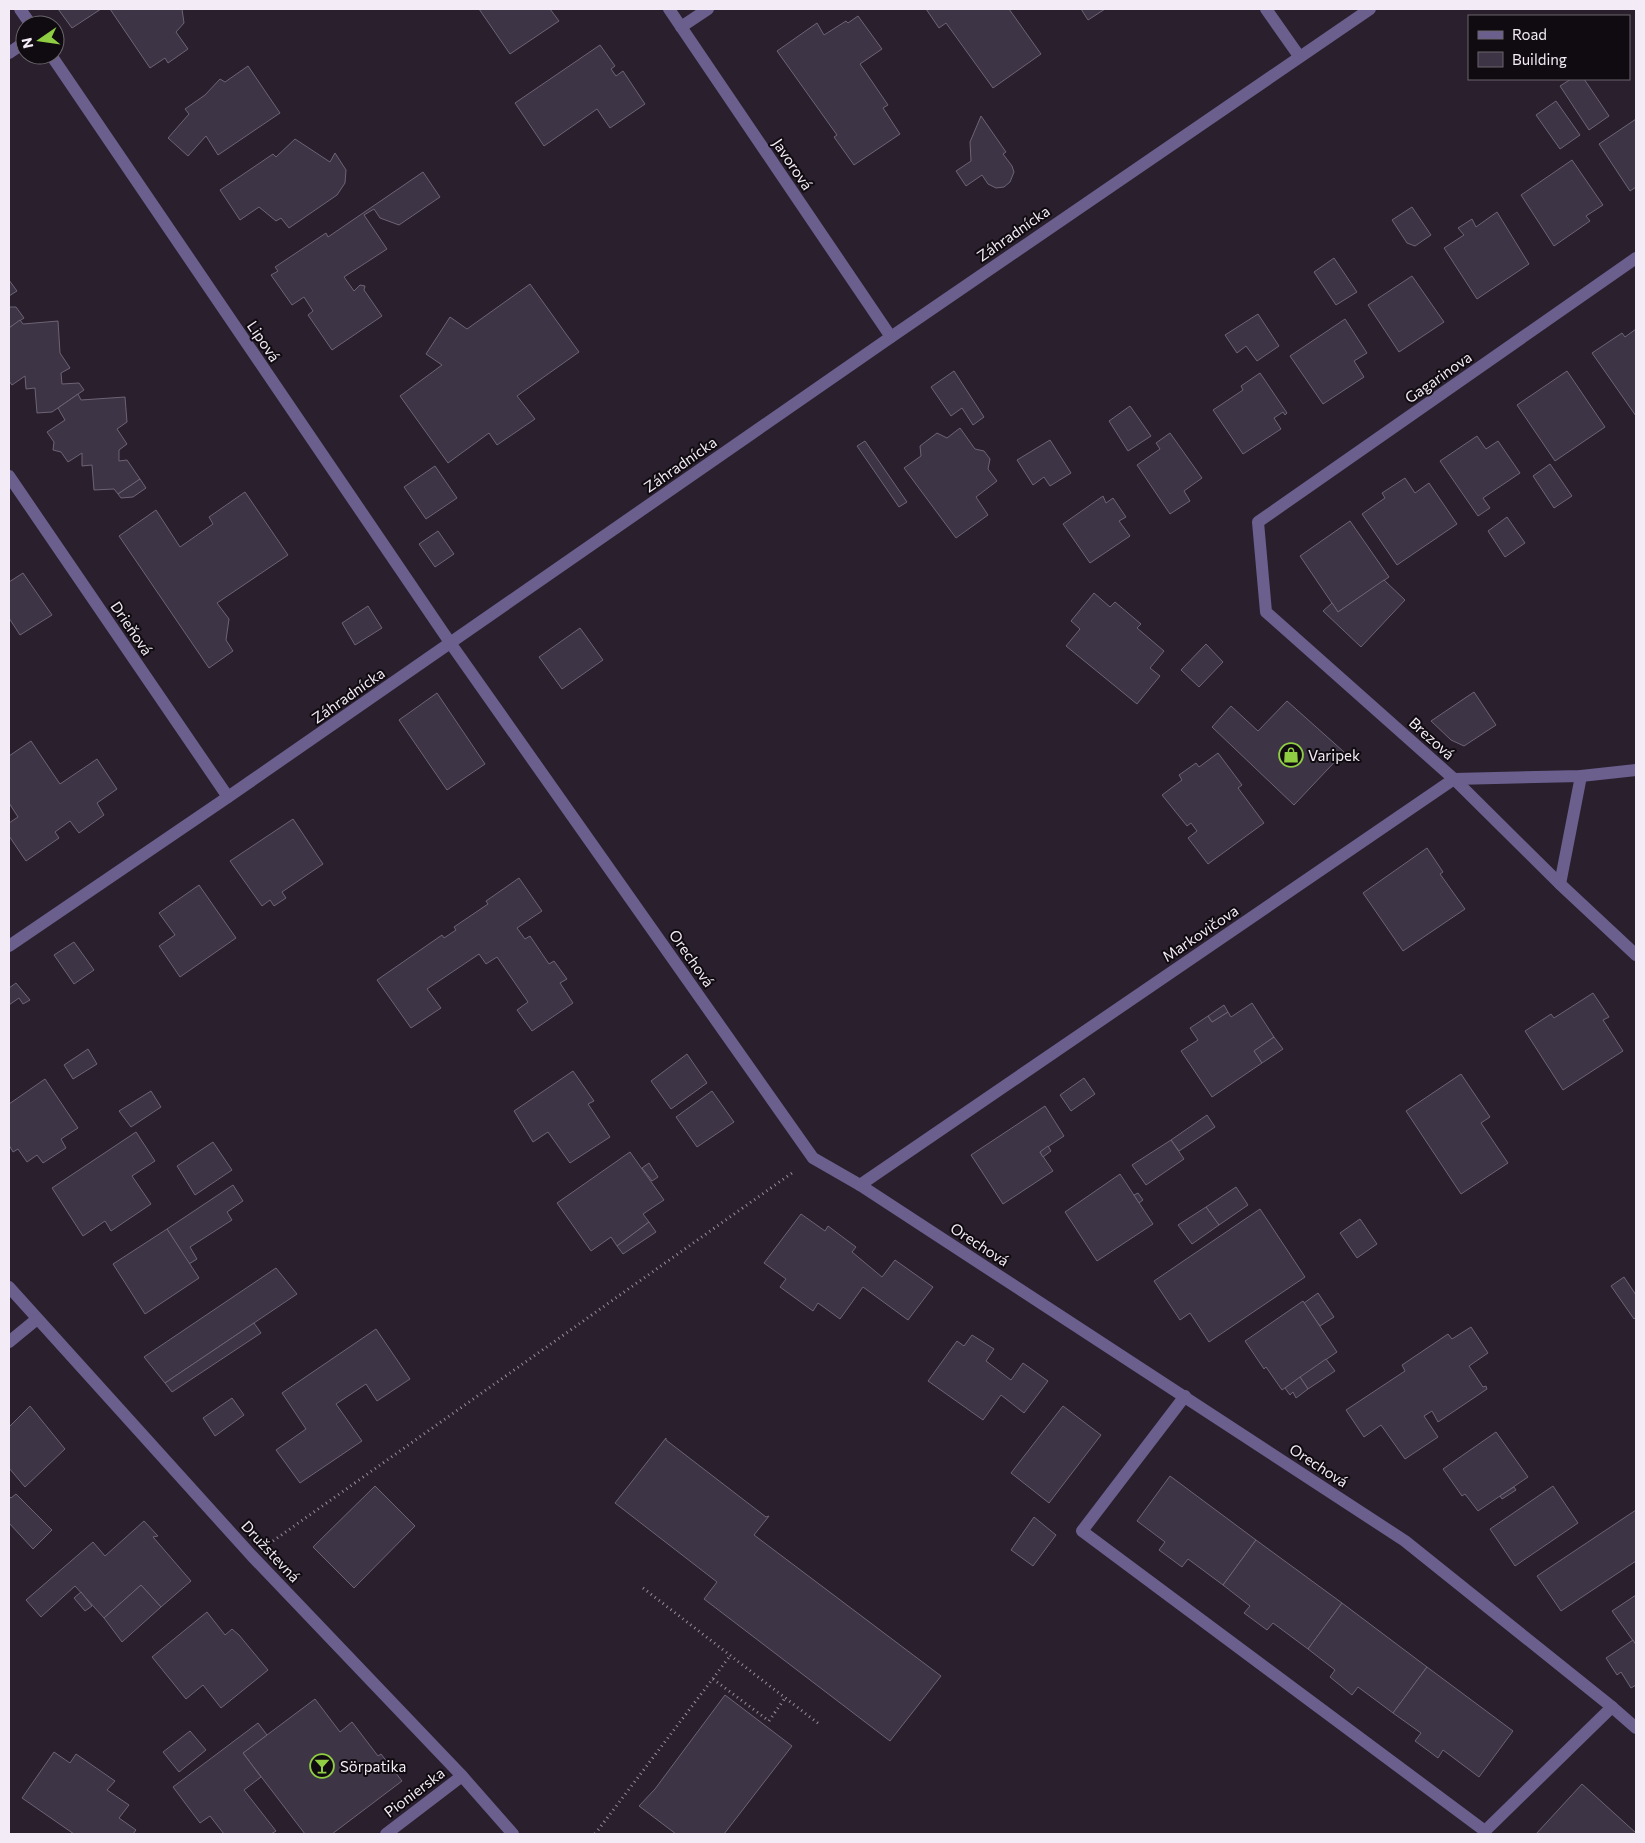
<svg xmlns="http://www.w3.org/2000/svg" width="1645" height="1843" font-family="Commissioner,sans-serif">
<rect width="100%" height="100%" fill="#2a1f2d"/>
<!-- building -->
<g fill="#3d3545" stroke="#6d6375">
<polygon points="58,9 101,9 72,28"/>
<polygon points="110,9 182,9 184,23 176,32 188,49 168,63 165,58 150,68"/>
<polygon points="479,9 550,9 559,21 510,54"/>
<polygon points="926,9 1009,9 1041,54 993,88 946,23 939,28"/>
<polygon points="1081,9 1105,9 1088,20"/>
<polygon points="858,16 882,49 860,64 888,105 883,108 900,134 854,165 834,137 837,135 777,51 817,23 824,35 846,21 848,23"/>
<polygon points="600,45 615,66 611,69 616,76 623,71 645,104 610,128 597,109 544,146 515,103"/>
<polygon points="248,66 280,113 218,155 206,136 188,156 168,138 189,114 185,109 205,95 220,79 225,82"/>
<polygon points="1571,79 1584,79 1609,116 1589,130 1560,86"/>
<polygon points="1556,101 1580,135 1560,149 1536,115"/>
<polygon points="981,116 1006,152 1003,154 1012,166 1014,172 1010,182 1004,187 996,188 988,184 982,175 966,186 956,171 971,161 970,142"/>
<polygon points="1636,119 1636,187 1630,191 1599,144"/>
<polygon points="295,139 330,162 335,153 346,170 345,183 337,195 289,228 281,218 276,221 259,207 240,220 220,190 273,154 276,157"/>
<polygon points="1572,160 1603,205 1586,216 1590,221 1554,246 1521,195"/>
<polygon points="423,172 440,197 399,225 380,218 374,209 364,215 387,249 344,277 354,291 360,285 365,286 364,290 382,316 332,350 308,315 313,311 304,297 292,305 271,275 278,271 275,267 326,233 328,237"/>
<polygon points="1412,207 1431,235 1415,246 1407,243 1392,220"/>
<polygon points="1497,212 1529,264 1477,299 1444,248 1464,235 1458,228 1472,219 1476,227"/>
<polygon points="1334,258 1357,292 1336,305 1314,272"/>
<polygon points="1412,276 1444,322 1399,352 1368,305"/>
<polygon points="9,280 17,291 9,296"/>
<polygon points="530,284 579,352 517,396 535,419 497,445 489,433 448,463 400,396 442,365 426,354 450,317 467,329"/>
<polygon points="9,304 9,307 16,307 24,318 9,328"/>
<polygon points="1258,314 1279,346 1257,361 1246,346 1237,353 1225,335"/>
<polygon points="1345,319 1367,353 1354,361 1364,377 1323,404 1290,356"/>
<polygon points="20,320 23,324 58,321 60,353 70,368 61,373 62,384 79,383 84,390 52,412 37,413 35,388 26,389 25,376 12,385 9,381 9,328"/>
<polygon points="1636,329 1636,416 1592,353 1622,333 1625,337"/>
<polygon points="954,371 984,417 973,425 962,408 951,416 931,387"/>
<polygon points="1567,371 1605,427 1555,461 1517,405"/>
<polygon points="1260,373 1287,413 1285,415 1283,412 1274,418 1281,429 1243,454 1213,410 1243,390 1241,386"/>
<polygon points="78,394 81,400 125,397 127,422 117,429 127,444 119,450 119,461 127,460 140,479 118,494 114,489 94,490 92,465 82,466 82,453 68,462 61,452 53,450 54,442 47,432 65,420 58,408"/>
<polygon points="1130,406 1151,436 1128,451 1109,421"/>
<polygon points="960,428 975,449 984,451 990,459 988,469 997,481 976,497 988,515 956,538 904,468 921,456 920,446 937,433 947,438"/>
<polygon points="1170,433 1202,478 1184,491 1190,501 1170,514 1137,465 1160,449 1156,443"/>
<polygon points="1477,436 1486,449 1498,441 1520,473 1483,498 1490,508 1478,516 1440,461"/>
<polygon points="1050,440 1071,473 1050,486 1044,477 1033,485 1017,460"/>
<polygon points="865,441 907,502 899,507 857,446"/>
<polygon points="1550,464 1572,496 1554,508 1533,476"/>
<polygon points="435,466 457,498 426,519 404,487"/>
<polygon points="1405,478 1415,493 1429,483 1457,524 1397,565 1362,514 1385,498 1382,493"/>
<polygon points="140,479 146,488 133,497 121,498 118,494"/>
<polygon points="245,492 288,555 217,603 229,619 226,640 233,651 209,668 119,536 156,510 180,547 213,524 209,517"/>
<polygon points="1103,496 1106,503 1113,498 1126,517 1119,521 1130,536 1090,563 1063,524"/>
<polygon points="1507,517 1525,543 1505,557 1488,531"/>
<polygon points="1350,521 1389,577 1338,612 1300,556"/>
<polygon points="438,531 454,554 435,567 419,544"/>
<polygon points="23,573 52,615 20,635 9,618 9,582"/>
<polygon points="1384,580 1405,600 1361,647 1323,611 1332,603 1338,612"/>
<polygon points="1094,593 1110,607 1115,602 1141,624 1137,628 1164,651 1150,668 1160,676 1137,704 1066,646 1080,629 1071,621"/>
<polygon points="368,606 382,628 355,645 342,623"/>
<polygon points="580,628 603,660 562,689 539,657"/>
<polygon points="1206,644 1223,662 1199,687 1181,670"/>
<polygon points="1474,692 1496,725 1464,746 1451,740 1431,721"/>
<polygon points="437,693 485,764 447,790 399,720"/>
<polygon points="1287,701 1344,752 1294,805 1212,727 1231,706 1258,731"/>
<polygon points="31,741 60,784 97,759 117,789 97,803 104,815 79,833 70,821 55,832 59,838 26,861 9,836 9,823 18,817 9,803 9,756"/>
<polygon points="1218,753 1242,785 1238,788 1264,823 1208,864 1188,838 1197,831 1191,823 1187,826 1162,795 1182,780 1179,775 1196,763 1199,767"/>
<polygon points="293,819 323,864 282,892 286,898 274,906 270,900 262,906 230,861"/>
<polygon points="1427,848 1443,872 1440,874 1465,909 1403,951 1363,893"/>
<polygon points="519,878 542,911 517,928 525,939 530,936 549,964 554,961 567,979 560,983 573,1003 532,1031 517,1010 528,1002 497,957 486,964 479,954 427,989 441,1008 411,1028 377,980 442,935 444,938 456,930 454,927 488,904 486,901"/>
<polygon points="199,885 236,938 180,977 159,946 175,935 159,913"/>
<polygon points="74,942 94,970 74,984 54,955"/>
<polygon points="16,983 30,1000 23,1004 19,998 9,1005 9,988"/>
<polygon points="1593,993 1609,1017 1603,1020 1623,1051 1563,1090 1525,1031 1551,1014 1554,1018"/>
<polygon points="1252,1003 1274,1037 1254,1051 1262,1063 1212,1097 1181,1051 1198,1040 1190,1028 1208,1016 1212,1022 1228,1012 1231,1017"/>
<polygon points="1224,1005 1228,1012 1212,1022 1208,1016"/>
<polygon points="1274,1037 1283,1049 1262,1063 1254,1051"/>
<polygon points="88,1049 97,1064 73,1079 64,1065"/>
<polygon points="687,1054 707,1083 671,1109 651,1081"/>
<polygon points="573,1071 594,1101 588,1104 610,1137 570,1163 548,1132 533,1142 514,1111"/>
<polygon points="1461,1074 1490,1117 1481,1123 1508,1163 1461,1194 1406,1111"/>
<polygon points="1084,1078 1095,1094 1071,1111 1060,1095"/>
<polygon points="45,1079 78,1128 61,1139 66,1148 43,1163 37,1155 27,1162 18,1149 13,1152 9,1145 9,1104"/>
<polygon points="151,1091 161,1107 131,1127 119,1111"/>
<polygon points="712,1091 734,1122 697,1147 676,1117"/>
<polygon points="1045,1106 1064,1136 1040,1152 1053,1171 1003,1204 971,1155"/>
<polygon points="1207,1115 1215,1127 1179,1151 1171,1140"/>
<polygon points="136,1132 155,1161 132,1176 151,1204 111,1231 105,1221 83,1236 52,1188"/>
<polygon points="1171,1140 1184,1159 1146,1185 1132,1165"/>
<polygon points="213,1142 232,1170 195,1195 177,1166"/>
<polygon points="1048,1146 1051,1151 1043,1157 1040,1152"/>
<polygon points="630,1152 664,1200 643,1214 649,1222 617,1246 611,1237 591,1251 557,1203"/>
<polygon points="649,1163 658,1177 652,1181 642,1168"/>
<polygon points="1120,1174 1153,1224 1097,1261 1065,1212"/>
<polygon points="233,1185 243,1201 227,1212 232,1220 190,1247 197,1259 189,1264 167,1229"/>
<polygon points="1236,1187 1248,1205 1219,1225 1206,1207"/>
<polygon points="1138,1193 1143,1200 1139,1203 1134,1195"/>
<polygon points="1206,1207 1219,1225 1192,1244 1178,1225"/>
<polygon points="1260,1209 1305,1277 1209,1342 1190,1313 1180,1320 1154,1281"/>
<polygon points="801,1214 825,1231 828,1226 856,1247 852,1252 882,1277 895,1260 933,1287 908,1320 863,1287 840,1319 818,1303 813,1311 780,1287 786,1279 764,1263"/>
<polygon points="1360,1219 1377,1244 1357,1258 1340,1233"/>
<polygon points="649,1222 656,1232 623,1254 617,1246"/>
<polygon points="167,1229 199,1278 145,1314 113,1264"/>
<polygon points="276,1268 297,1294 165,1383 144,1357"/>
<polygon points="1624,1277 1636,1295 1636,1317 1634,1319 1611,1286"/>
<polygon points="1318,1293 1334,1317 1320,1326 1304,1303"/>
<polygon points="1303,1301 1337,1352 1282,1390 1266,1367 1264,1369 1245,1341"/>
<polygon points="254,1323 261,1333 172,1392 165,1383"/>
<polygon points="1471,1327 1488,1353 1469,1366 1483,1387 1486,1386 1487,1389 1438,1422 1432,1411 1424,1416 1438,1437 1405,1459 1381,1425 1364,1437 1346,1410 1405,1371 1402,1365 1448,1334 1452,1339"/>
<polygon points="376,1329 410,1379 377,1401 366,1384 336,1404 362,1441 300,1483 276,1450 306,1429 282,1393"/>
<polygon points="972,1335 994,1349 986,1361 1011,1380 1023,1363 1048,1381 1024,1413 1001,1395 983,1420 928,1381 957,1341 964,1346"/>
<polygon points="1326,1359 1335,1371 1308,1389 1300,1377"/>
<polygon points="1300,1377 1308,1389 1296,1398 1293,1392 1290,1395 1285,1388"/>
<polygon points="232,1398 244,1415 215,1436 203,1418"/>
<polygon points="30,1406 65,1449 25,1487 9,1468 9,1427"/>
<polygon points="1063,1406 1101,1435 1049,1503 1011,1473"/>
<polygon points="1496,1432 1528,1477 1478,1511 1465,1494 1462,1496 1443,1469"/>
<polygon points="666,1438 666,1440 766,1517 769,1516 754,1535 941,1676 890,1741 704,1599 717,1582 615,1503"/>
<polygon points="1170,1476 1256,1540 1223,1585 1188,1559 1182,1567 1159,1550 1165,1542 1137,1521"/>
<polygon points="375,1486 415,1526 354,1588 313,1547"/>
<polygon points="1553,1486 1578,1523 1515,1566 1490,1529"/>
<polygon points="1514,1487 1516,1490 1502,1499 1500,1496"/>
<polygon points="16,1494 52,1530 33,1549 9,1523 9,1496 11,1498"/>
<polygon points="1636,1510 1636,1561 1561,1611 1537,1576"/>
<polygon points="1034,1517 1056,1535 1033,1566 1011,1550"/>
<polygon points="144,1521 158,1536 153,1537 191,1581 161,1607 141,1585 104,1618 75,1586 41,1617 26,1600 93,1542 105,1556"/>
<polygon points="1256,1540 1342,1603 1308,1649 1273,1623 1267,1630 1244,1613 1250,1606 1223,1585"/>
<polygon points="141,1585 161,1607 122,1642 104,1618"/>
<polygon points="81,1592 92,1606 85,1611 74,1598"/>
<polygon points="1636,1595 1636,1645 1612,1611"/>
<polygon points="1342,1603 1427,1667 1393,1713 1358,1687 1352,1695 1330,1677 1335,1670 1308,1649"/>
<polygon points="207,1612 225,1635 232,1629 239,1635 268,1670 221,1708 203,1685 186,1699 152,1657"/>
<polygon points="1633,1640 1636,1645 1636,1685 1631,1688 1621,1672 1617,1675 1606,1658"/>
<polygon points="1427,1667 1513,1731 1479,1777 1443,1750 1438,1758 1415,1741 1421,1733 1393,1713"/>
<polygon points="725,1695 792,1746 724,1834 676,1834 639,1806 655,1789"/>
<polygon points="315,1699 340,1732 352,1722 378,1756 381,1754 402,1781 332,1834 305,1834 243,1753"/>
<polygon points="258,1723 267,1735 243,1753 261,1777 244,1790 276,1831 271,1834 224,1834 210,1816 200,1823 173,1787"/>
<polygon points="190,1731 206,1750 179,1772 163,1752"/>
<polygon points="54,1752 70,1763 76,1754 115,1781 107,1790 129,1805 119,1818 136,1830 133,1834 74,1834 22,1798"/>
<polygon points="1582,1784 1636,1833 1636,1834 1536,1834"/>
</g>
<g fill="none" stroke-linecap="round" stroke-linejoin="round">
<!-- path -->
<g stroke="#978e99" stroke-width="3" stroke-dasharray="1 4" stroke-linecap="butt">
<polyline points="273,1541 792,1173"/>
<polyline points="643,1588 819,1724"/>
<polyline points="713,1679 769,1721 785,1698"/>
<polyline points="595,1834 730,1656"/>
</g>
<!-- street -->
<g stroke="#6b5f8e" stroke-width="12">
<polyline points="20,9 31,25"/>
<polyline points="669,9 891,337"/>
<polyline points="1266,9 1299,56"/>
<polyline points="681,27 708,9"/>
<polyline points="9,53 25,42"/>
<polyline points="51,55 451,644 813,1158 860,1185 1405,1541 1612,1707 1636,1728"/>
<polyline points="1636,258 1258,522 1266,612 1454,779 1560,884 1636,955"/>
<polyline points="9,476 228,797"/>
<polyline points="1560,884 1581,776"/>
<polyline points="9,946 228,797 891,337 1370,9"/>
<polyline points="860,1185 1454,779 1581,776 1636,770"/>
<polyline points="9,1287 252,1556 462,1776 513,1834"/>
<polyline points="9,1342 37,1319"/>
<polyline points="1185,1396 1082,1531 1485,1831 1612,1707"/>
<polyline points="386,1834 462,1776"/>
</g>
</g>
<!-- icons -->
<defs>
<g id="shop-ring" transform="scale(1.25)"><circle r="9.5" fill="#100b11" stroke="#8fcd42" stroke-width="1.5"/><path d="M-5-2.5h2.3a2.7 3.5 0 0 1 5.4 0H5L5.5 6h-11ZM-1.5-2.5h3a1.5 2.3 0 0 0-3 0Z" fill="#8fcd42"/></g>
<g id="bar-ring" transform="scale(1.25)"><circle r="9.5" fill="#100b11" stroke="#8fcd42" stroke-width="1.5"/><path d="M-6-5H6L.8 .8V4.5H3.5V6h-7V4.5H-.8V.8Z" fill="#8fcd42"/></g>
</defs>
<g fill-rule="evenodd">
<use href="#shop-ring" x="1291" y="755"/>
<use href="#bar-ring" x="322" y="1766"/>
</g>
<g text-anchor="middle" dominant-baseline="central" stroke-width="4" stroke-linejoin="round" paint-order="stroke">
<!-- street labels -->
<g font-size="15" fill="#f3ebf5" stroke="#100b11">
<text transform="translate(793 164) rotate(56)">Javorová</text>
<text transform="translate(1013 233) rotate(-35)">Záhradnícka</text>
<text transform="translate(264 341) rotate(56)">Lipová</text>
<text transform="translate(1438 377) rotate(-35)">Gagarinova</text>
<text transform="translate(680 464) rotate(-35)">Záhradnícka</text>
<text transform="translate(132 628) rotate(56)">Drieňová</text>
<text transform="translate(348 695) rotate(-35)">Záhradnícka</text>
<text transform="translate(1432 738) rotate(42)">Brezová</text>
<text transform="translate(1200 933) rotate(-34)">Markovičova</text>
<text transform="translate(692 958) rotate(55)">Orechová</text>
<text transform="translate(980 1244) rotate(33)">Orechová</text>
<text transform="translate(1319 1465) rotate(33)">Orechová</text>
<text transform="translate(271 1551) rotate(47)">Družstevná</text>
<text transform="translate(414 1792) rotate(-37)">Pionierska</text>
</g>
<!-- poi labels -->
<g font-size="15" fill="#f3ebf5" stroke="#100b11" text-anchor="start">
<text x="1308" y="755">Varipek</text>
<text x="340" y="1766">Sörpatika</text>
</g>
</g>
<!-- border -->
<rect width="1645" height="1843" fill="none" stroke="#f3ebf5" stroke-width="20"/>
<!-- legend -->
<rect x="1468" y="15" width="162" height="65" fill="#100b11" stroke="#6b656c"/>
<rect x="1478" y="31" width="25" height="8" fill="#6b5f8e" stroke="#6b656c"/>
<text x="1512" y="40" font-size="15" fill="#f3ebf5">Road</text>
<rect x="1478" y="52" width="25" height="15" fill="#3d3545" stroke="#6b656c"/>
<text x="1512" y="65" font-size="15" fill="#f3ebf5">Building</text>
<!-- north arrow -->
<g transform="translate(40 40) rotate(257)"><circle r="24" fill="#100b11" stroke="#6b656c"/>
<path d="M0-4L9 19L0 12L-9 19Z" fill="#8fcd42"/>
<text y="-8" font-size="14" font-weight="bold" text-anchor="middle" fill="#f3ebf5">N</text>
</g>
</svg>
